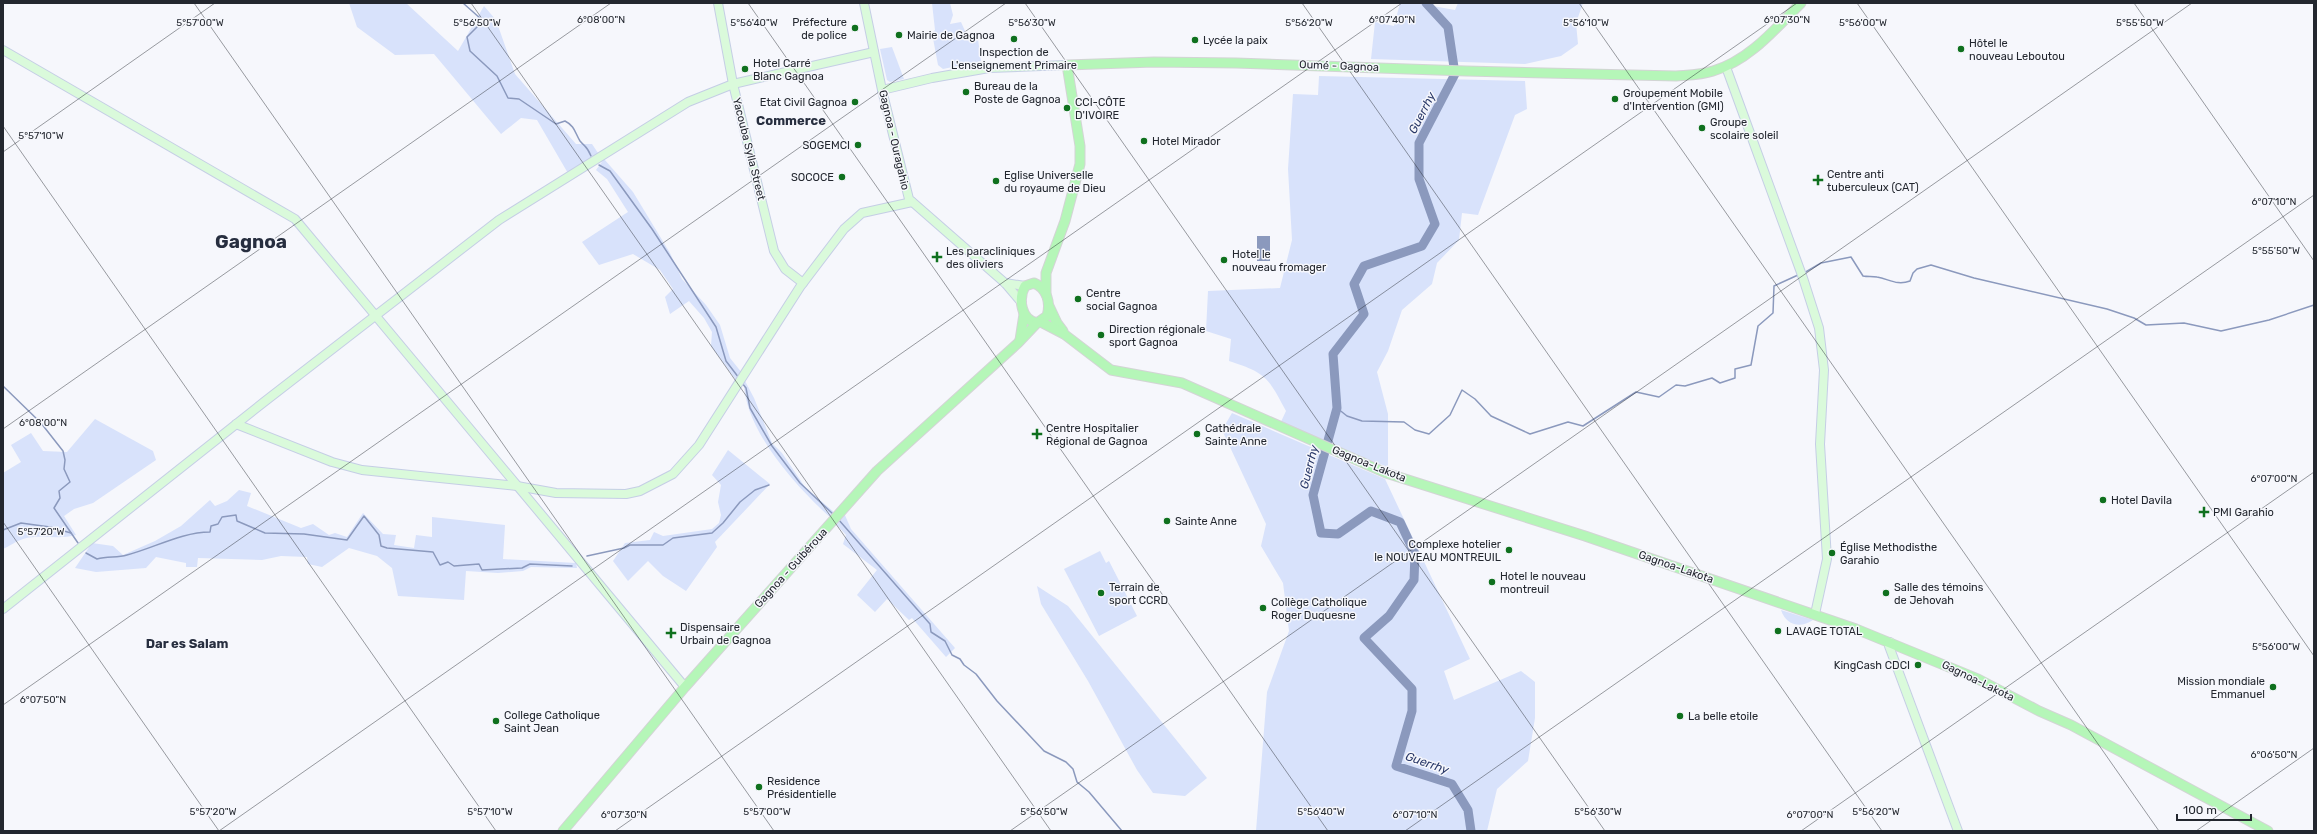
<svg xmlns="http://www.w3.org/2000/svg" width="2317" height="834" font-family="Rubik,sans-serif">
<rect width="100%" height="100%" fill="#f6f7fc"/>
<!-- green -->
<g fill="#d8e2fb">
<polygon points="349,3 406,3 458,51 484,6 496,20 515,74 576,144 592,144 598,153 589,162 569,175 537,120 521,118 501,134 434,54 395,55 357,27"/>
<polygon points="932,3 950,3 953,15 950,24 961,22 969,40 978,39 981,61 943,69 938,65 932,33 935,30"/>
<polygon points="1400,3 1416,3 1455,10 1458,3 1583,3 1576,23 1578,44 1561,56 1525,64 1371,59 1375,22 1394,26"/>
<polygon points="892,47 904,79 890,82 887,80 880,49"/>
<path d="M1319 76 1525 81 1527 109 1515 115 1478 215 1462 213 1459 240 1437 263 1432 284 1402 310 1388 351 1377 372 1388 414V467L1279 426 1286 411C1268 377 1266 373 1229 361L1231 339 1206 331 1208 291 1280 288 1292 240 1288 169 1293 94 1318 95Z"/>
<polygon points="604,159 633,192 670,253 682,279 706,305 720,325 730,358 742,373 738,383 711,346 712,332 704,318 689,301 670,314 665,297 673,289 660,270 633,254 599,265 582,242 628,212 607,179 596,170"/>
<path d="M744 379 754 398 772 443 782 453 805 487 835 513 832 519C797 488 742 428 744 379Z"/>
<polygon points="1232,413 1385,479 1470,659 1444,671 1454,700 1521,671 1535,682 1535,718 1528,761 1497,789 1487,831 1256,831 1267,692 1289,631 1283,583 1261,546 1266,524 1222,430"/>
<path d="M95 419 153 451 156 460 93 503 74 509 64 516 76 535C59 540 40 534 23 539 16 541 10 546 3 549V473L21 462 11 445 31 433 43 451 67 452Z"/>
<polygon points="728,450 770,484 715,542 717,547 686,591 663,576 648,561 628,581 613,561 625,543 650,540 654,532 663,536 712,529 719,523 721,515 718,502 721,485 712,475"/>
<polygon points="239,490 251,493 247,506 301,528 313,524 329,535 335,533 347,537 363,513 383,534 396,535 394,545 414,548 416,535 432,537 432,517 505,525 503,559 576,563 577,568 531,567 523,571 498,573 466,571 464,600 398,596 392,568 377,556 349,548 322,567 308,564 307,557 281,556 262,560 198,558 197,567 186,567 186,563 156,557 146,568 96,572 75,568 92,543 113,546 123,555 155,541 181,526 210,500 215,506 227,501"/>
<polygon points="844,513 851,529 955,648 946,657 912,618 909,620 887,599 875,612 857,595 877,570 843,544 846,535 835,523"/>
<polygon points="1100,551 1106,563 1109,561 1137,616 1099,636 1064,569"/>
<polygon points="1037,586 1068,606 1207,778 1185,796 1153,793 1137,770 1088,681 1041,604"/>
<path d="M1781 610 1813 620C1800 629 1786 625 1781 610Z"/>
</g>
<!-- water -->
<rect fill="#8b99bd" x="1257" y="236" width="13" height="25"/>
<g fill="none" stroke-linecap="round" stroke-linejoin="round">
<!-- stream -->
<g stroke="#8b99bd" stroke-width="1.5">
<path d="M463 3 481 19 482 22 467 37 470 51 497 76 508 98 519 99 556 124 565 121C575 126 575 133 580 141 586 148 587 146 591 156"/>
<polyline points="599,165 610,171 652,229 716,327 726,361 739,378"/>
<path d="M1804 273 1821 263 1851 257 1863 276C1868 277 1872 276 1877 277 1889 279 1897 286 1910 281L1913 273 1917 269 1931 265 1974 278 2107 309 2134 318 2146 325 2184 323 2221 331 2269 320 2314 305"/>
<polyline points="742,383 746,388 750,408 772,446 800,483 834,515"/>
<polyline points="3,386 41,423 63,451 65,460 64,469 70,482 59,491 60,498 54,508 78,543"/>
<polyline points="1337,408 1347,416 1362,421 1404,422 1415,430 1429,434 1450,415 1462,390 1475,399 1491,416 1530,434 1568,422 1583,426 1636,392 1659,397 1676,385 1685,386 1712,378 1720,383 1735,378 1735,369 1751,365 1758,326 1773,313 1774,286 1798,275"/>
<polyline points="838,519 930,624 931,632 945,641 952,655 960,659 964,665 976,674 997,701 1044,751 1066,762 1073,769 1077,782 1089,792 1122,831"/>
<polyline points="3,530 21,523 50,527 71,533"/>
<path d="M86 553 97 559C108 556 117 558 127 555 154 548 182 532 210 532L211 526 218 524 222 517 236 515 237 521 265 533 304 534 347 540 364 516 379 535 381 546 387 548 433 552 440 565 448 562 454 566 479 564 482 570 522 568 530 564 572 566"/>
<polyline points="587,556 624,548 630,545 663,545 673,538 712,533 723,523 740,502 755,490 769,485"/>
</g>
<!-- river -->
<polyline stroke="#8b99bd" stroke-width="9" points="1426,3 1448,27 1455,74 1419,143 1419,179 1435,224 1422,246 1364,266 1354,284 1364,314 1333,354 1337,408 1313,495 1321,533 1338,534 1371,511 1400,522 1415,554 1414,580 1389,616 1364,638 1412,689 1412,711 1396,766 1452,784 1468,810 1471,831"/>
<!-- secondary casing -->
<g stroke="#c5cee5" stroke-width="10">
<g id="secondary">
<polyline points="718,3 733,84 774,251 785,269 803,283"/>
<polyline points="864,3 882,90 909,199 1005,283 1022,303"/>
<polyline points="3,50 295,219 685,687"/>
<polyline points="1726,67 1803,278 1819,328 1824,370 1820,444 1827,559 1815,614"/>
<polyline points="882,90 932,78 989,68 1067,65"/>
<polyline points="1005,283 1025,286"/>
<polyline points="236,424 332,462 362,470 517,486 556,493 626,494 640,491 673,474 699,445 800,287 844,229 862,213 912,202"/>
<polyline points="3,609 264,402 499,220 688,102 733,84 874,52"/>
<polyline points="1890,642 1889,646 1958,831"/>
</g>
</g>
<!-- primary casing -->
<g stroke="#d3d4d5" stroke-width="11">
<g id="primary">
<path d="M1034 283C1047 288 1051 303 1047 316L1037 323C1021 320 1018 299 1025 286Z"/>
<path d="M1046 294V273L1065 221 1080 164V146L1067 65 1154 62 1236 63 1466 71 1676 76C1688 75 1701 75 1713 71 1749 61 1776 28 1801 3"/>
<polyline points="1049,306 1057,323 1063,331"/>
<polyline points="1041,322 1064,334 1111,370 1182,383 1386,473 1585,536 1856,629 1978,679 2039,711 2071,725 2268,831"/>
<polyline points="1020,340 1024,314"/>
<polyline points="563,831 685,687 877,471 1018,343 1037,323"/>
</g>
</g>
<!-- secondary -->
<use href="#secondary" stroke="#dafadb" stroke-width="8"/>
<!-- primary -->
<use href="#primary" stroke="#b5f6b8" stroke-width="9"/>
</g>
<!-- ticks -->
<path fill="none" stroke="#23272f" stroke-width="1" stroke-opacity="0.45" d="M194 3 774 831M471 3 1051 831M748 3 1328 831M1025 3 1605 831M1302 3 1882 831M1579 3 2159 831M1857 3 2314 656M2134 3 2314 261M3 126 496 831M3 152 215 3M3 429 611 3M3 522 219 831M3 705 1006 3M219 831 1402 3M615 831 1797 3M1010 831 2192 3M1405 831 2314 195M1801 831 2314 472M2196 831 2314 748"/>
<!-- markers -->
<g fill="#0f701e" stroke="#f6f7fc" stroke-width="1.5">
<circle cx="855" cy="28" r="4"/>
<circle cx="899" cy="35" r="4"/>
<circle cx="1014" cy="39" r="4"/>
<circle cx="1195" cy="40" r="4"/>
<circle cx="1961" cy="49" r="4"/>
<circle cx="745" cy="69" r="4"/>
<circle cx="966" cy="92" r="4"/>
<circle cx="1615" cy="99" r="4"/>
<circle cx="855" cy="102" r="4"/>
<circle cx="1067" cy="108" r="4"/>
<circle cx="1702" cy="128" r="4"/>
<circle cx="1144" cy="141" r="4"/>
<circle cx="858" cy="145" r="4"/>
<circle cx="842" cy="177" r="4"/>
<path d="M1816 174h4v4h4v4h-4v4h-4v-4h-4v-4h4z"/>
<circle cx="996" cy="181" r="4"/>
<path d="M935 251h4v4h4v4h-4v4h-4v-4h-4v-4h4z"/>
<circle cx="1224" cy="260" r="4"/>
<circle cx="1078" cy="299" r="4"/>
<circle cx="1101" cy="335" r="4"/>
<path d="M1035 428h4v4h4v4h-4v4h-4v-4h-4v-4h4z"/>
<circle cx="1197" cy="434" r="4"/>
<circle cx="2103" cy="500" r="4"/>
<path d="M2202 506h4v4h4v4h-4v4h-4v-4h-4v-4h4z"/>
<circle cx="1167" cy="521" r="4"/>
<circle cx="1509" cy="550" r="4"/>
<circle cx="1832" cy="553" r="4"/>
<circle cx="1492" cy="582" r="4"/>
<circle cx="1101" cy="593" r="4"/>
<circle cx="1886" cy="593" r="4"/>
<circle cx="1263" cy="608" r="4"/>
<circle cx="1778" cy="631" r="4"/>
<path d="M669 627h4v4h4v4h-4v4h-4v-4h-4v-4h4z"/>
<circle cx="1918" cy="665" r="4"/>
<circle cx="2273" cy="687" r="4"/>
<circle cx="1680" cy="716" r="4"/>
<circle cx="496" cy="721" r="4"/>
<circle cx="759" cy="787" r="4"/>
</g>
<g text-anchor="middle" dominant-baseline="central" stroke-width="3" stroke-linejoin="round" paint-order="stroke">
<!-- poi labels -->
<g font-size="11" fill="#23272f" stroke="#f6f7fc" text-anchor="start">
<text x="847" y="22" text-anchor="end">Préfecture<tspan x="847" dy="13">de police</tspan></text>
<text x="907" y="35">Mairie de Gagnoa</text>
<text x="1203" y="40">Lycée la paix</text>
<text x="1969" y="43">Hôtel le<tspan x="1969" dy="13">nouveau Leboutou</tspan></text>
<text x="1014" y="52" text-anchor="middle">Inspection de<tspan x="1014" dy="13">L'enseignement Primaire</tspan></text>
<text x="753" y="63">Hotel Carré<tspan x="753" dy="13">Blanc Gagnoa</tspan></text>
<text x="974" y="86">Bureau de la<tspan x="974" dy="13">Poste de Gagnoa</tspan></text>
<text x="1623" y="93">Groupement Mobile<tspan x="1623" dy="13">d'Intervention (GMI)</tspan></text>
<text x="847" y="102" text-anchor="end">Etat Civil Gagnoa</text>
<text x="1075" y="102">CCI-CÔTE<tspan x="1075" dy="13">D'IVOIRE</tspan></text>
<text x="1710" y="122">Groupe<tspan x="1710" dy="13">scolaire soleil</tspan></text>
<text x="1152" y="141">Hotel Mirador</text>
<text x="850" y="145" text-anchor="end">SOGEMCI</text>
<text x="1827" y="174">Centre anti<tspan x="1827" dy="13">tuberculeux (CAT)</tspan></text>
<text x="1004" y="175">Eglise Universelle<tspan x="1004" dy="13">du royaume de Dieu</tspan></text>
<text x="834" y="177" text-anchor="end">SOCOCE</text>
<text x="946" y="251">Les paracliniques<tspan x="946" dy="13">des oliviers</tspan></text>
<text x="1232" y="254">Hotel le<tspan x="1232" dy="13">nouveau fromager</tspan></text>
<text x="1086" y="293">Centre<tspan x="1086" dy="13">social Gagnoa</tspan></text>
<text x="1109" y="329">Direction régionale<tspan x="1109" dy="13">sport Gagnoa</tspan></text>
<text x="1046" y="428">Centre Hospitalier<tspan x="1046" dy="13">Régional de Gagnoa</tspan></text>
<text x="1205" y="428">Cathédrale<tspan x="1205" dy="13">Sainte Anne</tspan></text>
<text x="2111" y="500">Hotel Davila</text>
<text x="2213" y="512">PMI Garahio</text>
<text x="1175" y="521">Sainte Anne</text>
<text x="1501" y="544" text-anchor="end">Complexe hotelier<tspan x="1501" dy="13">le NOUVEAU MONTREUIL</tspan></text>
<text x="1840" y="547">Église Methodisthe<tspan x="1840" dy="13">Garahio</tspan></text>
<text x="1500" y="576">Hotel le nouveau<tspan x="1500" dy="13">montreuil</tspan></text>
<text x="1109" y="587">Terrain de<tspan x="1109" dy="13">sport CCRD</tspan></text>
<text x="1894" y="587">Salle des témoins<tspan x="1894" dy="13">de Jehovah</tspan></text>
<text x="1271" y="602">Collège Catholique<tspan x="1271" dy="13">Roger Duquesne</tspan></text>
<text x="680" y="627">Dispensaire<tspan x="680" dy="13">Urbain de Gagnoa</tspan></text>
<text x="1786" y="631">LAVAGE TOTAL</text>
<text x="1910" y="665" text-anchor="end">KingCash CDCI</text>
<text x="2265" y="681" text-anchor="end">Mission mondiale<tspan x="2265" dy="13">Emmanuel</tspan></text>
<text x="504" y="715">College Catholique<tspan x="504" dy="13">Saint Jean</tspan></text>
<text x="1688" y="716">La belle etoile</text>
<text x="767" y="781">Residence<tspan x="767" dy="13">Présidentielle</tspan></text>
</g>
<!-- street labels -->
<g font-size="11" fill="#23272f" stroke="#f6f7fc">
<text transform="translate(1339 66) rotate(2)">Oumé - Gagnoa</text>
<text transform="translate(894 140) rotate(77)">Gagnoa - Ouragahio</text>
<text transform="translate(749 149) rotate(76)">Yacouba Sylla Street</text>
<text transform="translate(1369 464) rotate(22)">Gagnoa-Lakota</text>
<text transform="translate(1676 567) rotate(19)">Gagnoa-Lakota</text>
<text transform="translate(791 568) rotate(-48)">Gagnoa - Guibéroua</text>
<text transform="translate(1978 681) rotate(26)">Gagnoa-Lakota</text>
</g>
<!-- water labels -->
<g font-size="12" font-style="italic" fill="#2a3969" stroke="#f6f7fc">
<text transform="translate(1422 113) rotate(-63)">Guerrhy</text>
<text transform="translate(1309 467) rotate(-76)">Guerrhy</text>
<text transform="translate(1427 763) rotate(19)">Guerrhy</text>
</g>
<!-- quarter labels -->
<g font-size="13" font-weight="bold" fill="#272e3f" stroke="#f6f7fc">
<text x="791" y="120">Commerce</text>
<text x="187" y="643">Dar es Salam</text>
</g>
<!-- town labels -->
<g font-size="19" font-weight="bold" fill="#272e3f" stroke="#f6f7fc">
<text x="251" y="241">Gagnoa</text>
</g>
</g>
<g font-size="10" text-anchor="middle" fill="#23272f" stroke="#f6f7fc" stroke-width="3" stroke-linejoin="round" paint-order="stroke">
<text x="601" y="23">6°08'00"N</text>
<text x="1392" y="23">6°07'40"N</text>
<text x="1787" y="23">6°07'30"N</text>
<text x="2140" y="26">5°55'50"W</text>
<text x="200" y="26">5°57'00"W</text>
<text x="477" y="26">5°56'50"W</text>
<text x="754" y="26">5°56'40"W</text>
<text x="1032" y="26">5°56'30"W</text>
<text x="1309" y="26">5°56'20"W</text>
<text x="1586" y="26">5°56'10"W</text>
<text x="1863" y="26">5°56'00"W</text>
<text x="41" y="139">5°57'10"W</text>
<text x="2274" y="205">6°07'10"N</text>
<text x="2276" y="254">5°55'50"W</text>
<text x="43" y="426">6°08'00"N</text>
<text x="2274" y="482">6°07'00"N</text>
<text x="41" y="535">5°57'20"W</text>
<text x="2276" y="650">5°56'00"W</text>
<text x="43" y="703">6°07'50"N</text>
<text x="2274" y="758">6°06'50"N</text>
<text x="213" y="815">5°57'20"W</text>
<text x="490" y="815">5°57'10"W</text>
<text x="767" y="815">5°57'00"W</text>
<text x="1044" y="815">5°56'50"W</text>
<text x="1321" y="815">5°56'40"W</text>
<text x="1598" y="815">5°56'30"W</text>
<text x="1876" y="815">5°56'20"W</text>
<text x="624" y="818">6°07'30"N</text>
<text x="1415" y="818">6°07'10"N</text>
<text x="1810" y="818">6°07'00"N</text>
</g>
<!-- border -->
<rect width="2317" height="834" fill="none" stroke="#23272f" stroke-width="8"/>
<!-- scale -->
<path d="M2177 814v6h74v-6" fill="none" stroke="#23272f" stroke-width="2"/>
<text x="2183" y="814" font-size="12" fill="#23272f" stroke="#f6f7fc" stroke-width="3" paint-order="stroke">100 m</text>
</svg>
